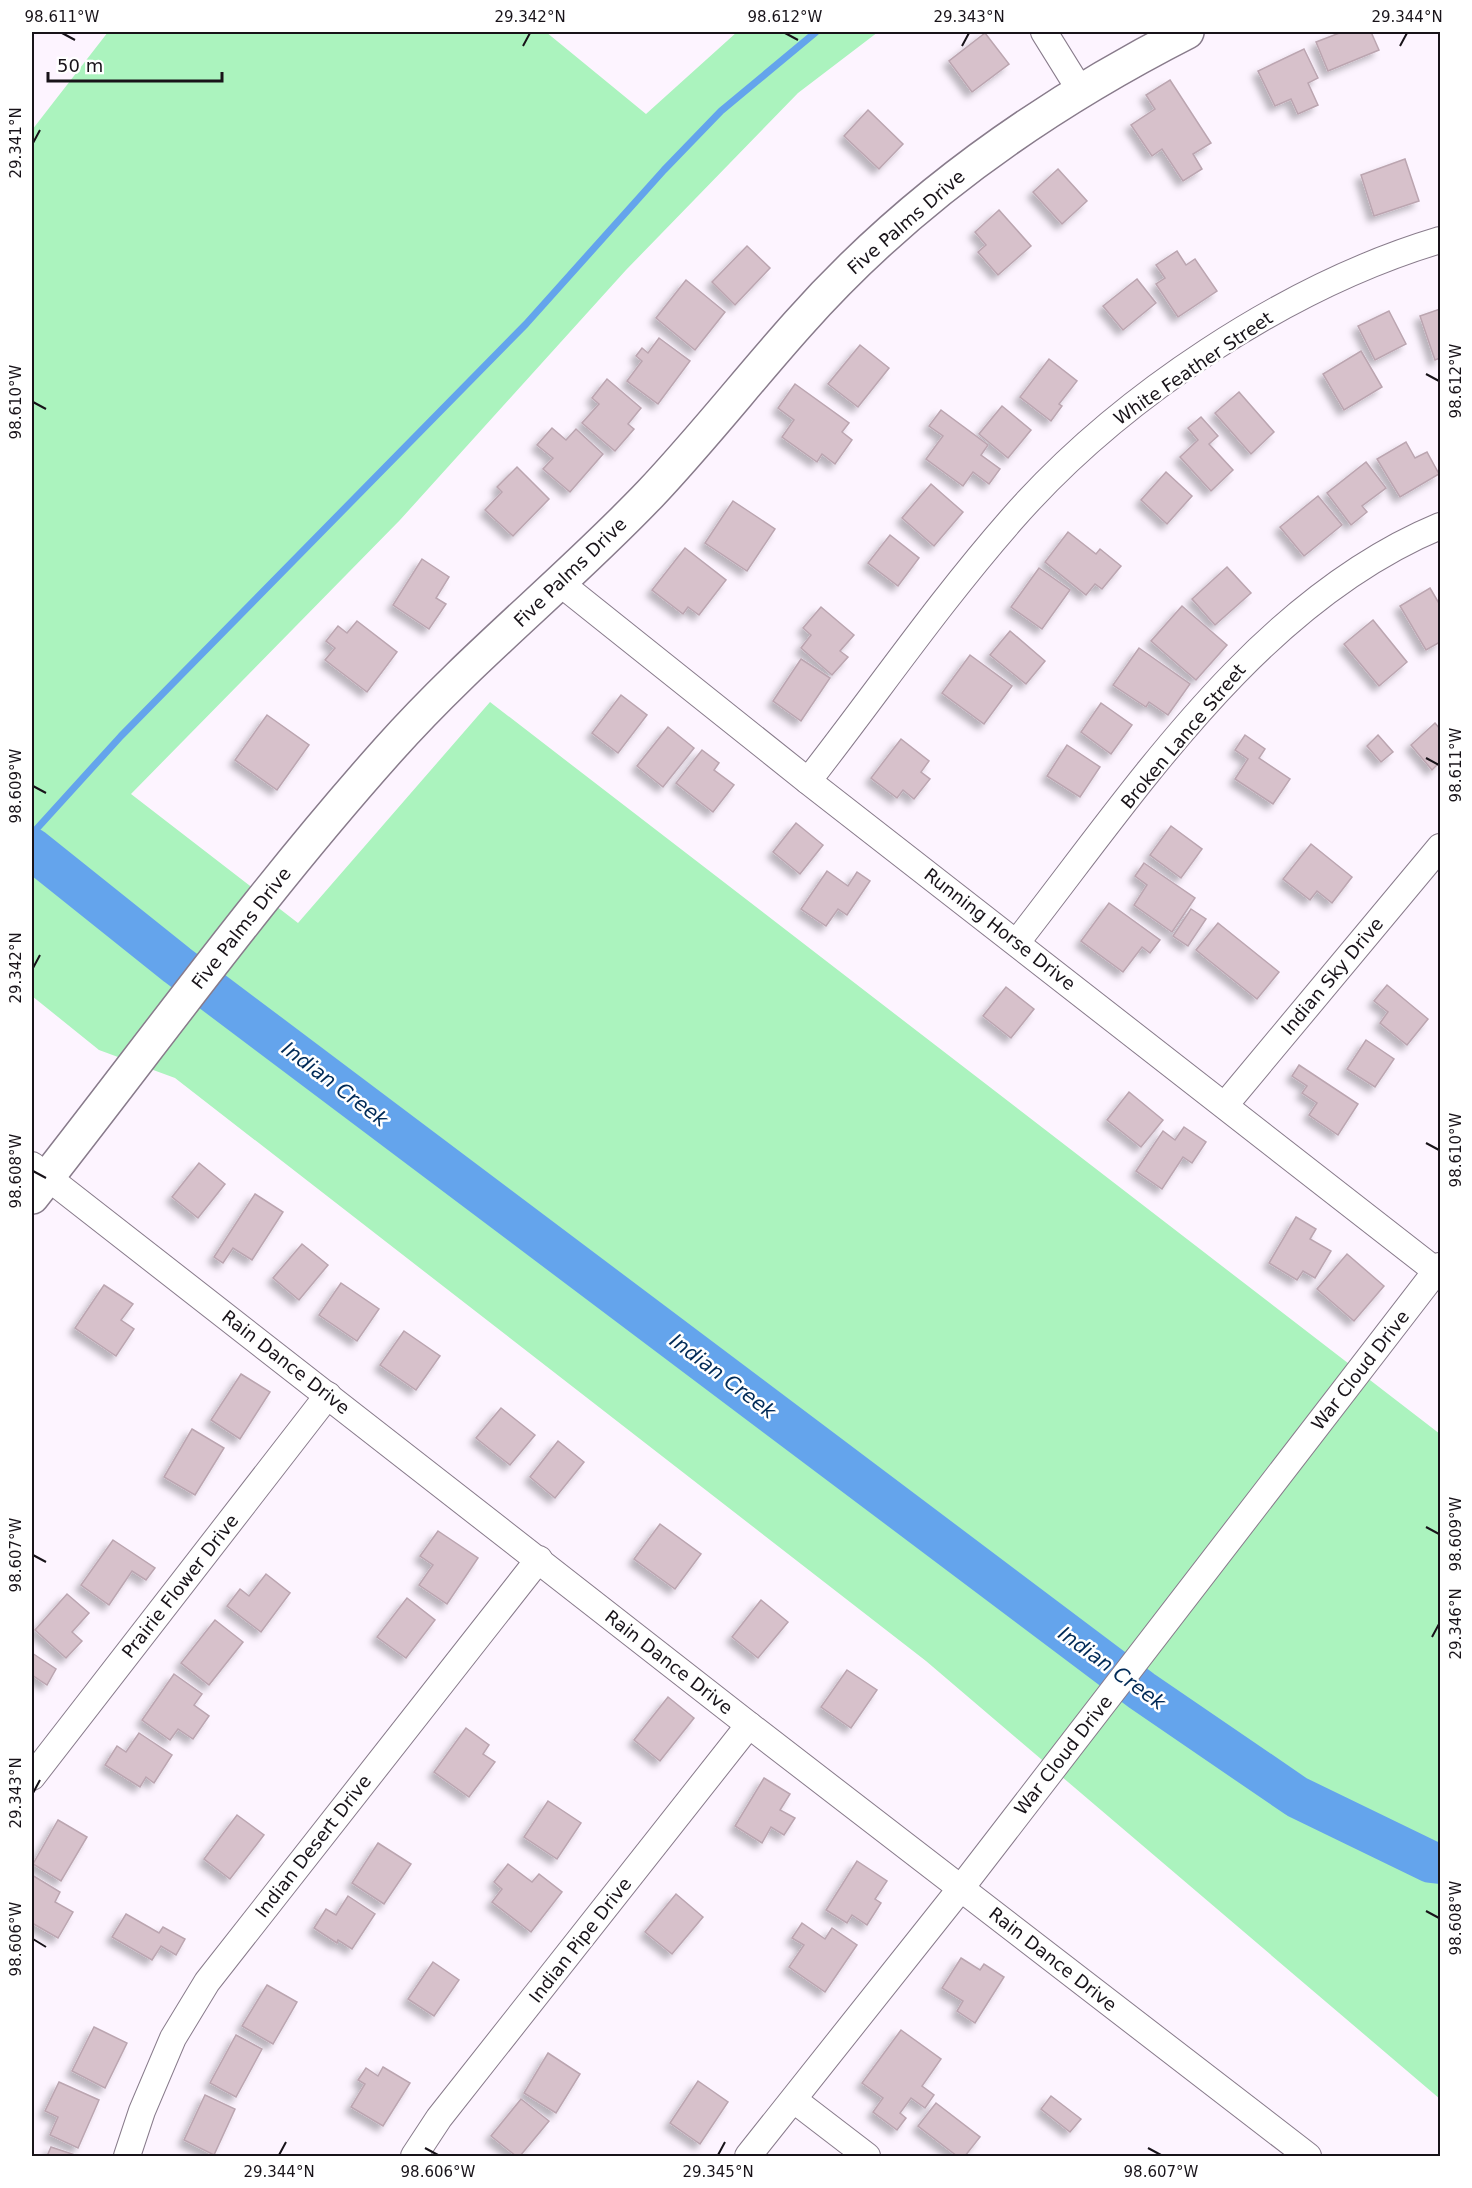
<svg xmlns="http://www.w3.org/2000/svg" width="1472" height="2188" font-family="'DejaVu Sans',sans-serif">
<defs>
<filter id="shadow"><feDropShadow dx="-5.5" dy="5.5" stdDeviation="3" flood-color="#0004"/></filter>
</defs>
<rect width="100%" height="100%" fill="#fdf4ff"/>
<!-- green -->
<polygon fill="#abf3be" points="108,32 546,32 646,114 737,32 878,32 798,93 626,270 400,520 131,794 298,923 490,702 1440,1434 1440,2099 926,1661 175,1078 99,1050 32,996 32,130"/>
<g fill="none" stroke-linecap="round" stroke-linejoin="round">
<!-- stream -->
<polyline stroke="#64a4ec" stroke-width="7" points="32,834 121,736 526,324 664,170 721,111 816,32"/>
<!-- river -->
<polyline stroke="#64a4ec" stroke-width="42" points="32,849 177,965 1142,1691 1297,1797 1431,1862 1440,1863"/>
</g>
<!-- building -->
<g fill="#d7c1cb" stroke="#bba5b0" stroke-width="1.5" filter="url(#shadow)">
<polygon points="1342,32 1371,32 1379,50 1328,71 1316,42"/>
<polygon points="985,33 1009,64 972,92 949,61"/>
<polygon points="1304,49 1318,78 1308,83 1318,105 1298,114 1291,99 1275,106 1258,71"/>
<polygon points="1170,80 1211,143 1193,154 1202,169 1183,181 1162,149 1152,156 1131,125 1155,109 1146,95"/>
<polygon points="868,110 903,144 879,169 844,136"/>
<polygon points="1405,159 1419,201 1374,216 1361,175"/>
<polygon points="1058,169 1087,201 1062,224 1033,192"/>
<polygon points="999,210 1031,246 998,275 978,252 986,245 975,232"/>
<polygon points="747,246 770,268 735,305 712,282"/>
<polygon points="1177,251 1186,265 1195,259 1217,291 1178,317 1156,284 1165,278 1156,265"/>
<polygon points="1137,279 1156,303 1123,330 1103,306"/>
<polygon points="686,280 725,312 695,350 656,318"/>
<polygon points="1440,309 1440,358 1435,360 1420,316"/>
<polygon points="1389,311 1406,344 1375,360 1358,326"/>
<polygon points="659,338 690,361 658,404 627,381 642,361 636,356 642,348 648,353"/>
<polygon points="860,345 889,368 858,407 828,384"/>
<polygon points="1361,351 1382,387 1344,410 1323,374"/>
<polygon points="1049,359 1077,381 1059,404 1062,406 1051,421 1020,397"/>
<polygon points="607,379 641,408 628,424 634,429 615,451 582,423 599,404 592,398"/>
<polygon points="795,384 849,423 842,432 852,440 835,464 822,454 817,462 782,437 794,420 778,408"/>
<polygon points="1239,392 1274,432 1251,454 1215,413"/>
<polygon points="1002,406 1031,430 1008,458 979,434"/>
<polygon points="941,410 988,445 981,455 1000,469 989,484 973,472 963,486 926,459 943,436 929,426"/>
<polygon points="1201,417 1218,436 1209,444 1233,470 1211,491 1180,457 1198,440 1188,428"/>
<polygon points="552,428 566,440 576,429 603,454 570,492 543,469 553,458 537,445"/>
<polygon points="1406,442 1415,458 1427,452 1439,474 1400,497 1377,459"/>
<polygon points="1366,462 1386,488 1362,506 1367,512 1351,525 1327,493"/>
<polygon points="517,467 549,499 513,536 485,510 502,492 497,487"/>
<polygon points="1166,472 1192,496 1167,524 1141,500"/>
<polygon points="931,484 963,512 934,546 902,518"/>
<polygon points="1318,496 1342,525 1304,556 1280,527"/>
<polygon points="733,501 775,529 747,571 705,543"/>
<polygon points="1068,532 1096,554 1100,549 1121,566 1102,589 1095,584 1086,595 1045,562"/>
<polygon points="890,535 919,558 898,586 868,563"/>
<polygon points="685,548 726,580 699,615 688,607 683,614 652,590"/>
<polygon points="422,559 449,577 436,598 446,604 429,629 393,605"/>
<polygon points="1227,567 1251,593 1215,625 1192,599"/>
<polygon points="1039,568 1070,590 1042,629 1011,607"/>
<polygon points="1430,588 1440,605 1440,642 1426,650 1400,606"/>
<polygon points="1182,606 1227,645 1196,680 1151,641"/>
<polygon points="821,607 854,635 840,651 848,657 832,675 801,648 811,635 803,628"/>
<polygon points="1373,620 1407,662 1379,686 1344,644"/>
<polygon points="357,621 397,652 367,692 325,660 335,648 326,641 338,626 347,633"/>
<polygon points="1010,631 1045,661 1026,684 990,655"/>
<polygon points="1139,648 1190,684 1168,715 1149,702 1146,707 1113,685"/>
<polygon points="970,655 1012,686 984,724 942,693"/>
<polygon points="801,659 830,678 801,721 773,701"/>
<polygon points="621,695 647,715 618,753 592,733"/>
<polygon points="1101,703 1132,725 1111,754 1081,732"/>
<polygon points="267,715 309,745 277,790 235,760"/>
<polygon points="1435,723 1440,729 1440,762 1432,770 1411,745"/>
<polygon points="668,727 694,748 663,787 637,766"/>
<polygon points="1245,735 1265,749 1259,758 1290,779 1273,804 1235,779 1248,759 1235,750"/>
<polygon points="1378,735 1393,752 1381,762 1367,746"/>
<polygon points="901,739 929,761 921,772 930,779 914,799 903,790 897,798 871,778"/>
<polygon points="1067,745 1100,767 1080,797 1047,776"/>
<polygon points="702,750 719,763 714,770 734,785 713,812 676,783"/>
<polygon points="796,823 823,845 800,874 773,852"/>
<polygon points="1171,826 1202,849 1181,878 1150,855"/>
<polygon points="1311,844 1352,877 1332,903 1317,891 1310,900 1283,879"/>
<polygon points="1144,863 1195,898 1172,932 1134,905 1147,885 1135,876"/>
<polygon points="827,871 848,886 857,872 870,881 847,915 838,909 826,926 801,909"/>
<polygon points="1109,903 1160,940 1150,953 1142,947 1123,972 1081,941"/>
<polygon points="1191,909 1206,919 1188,946 1173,936"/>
<polygon points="1218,923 1279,972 1257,999 1196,950"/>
<polygon points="1387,985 1428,1019 1407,1045 1380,1023 1388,1012 1374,1001"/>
<polygon points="1006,987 1034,1009 1011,1038 983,1016"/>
<polygon points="1366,1040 1394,1059 1375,1087 1347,1069"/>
<polygon points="1299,1065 1358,1104 1338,1135 1309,1115 1317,1103 1302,1093 1307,1086 1292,1076"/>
<polygon points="1129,1092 1163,1120 1141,1147 1107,1120"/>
<polygon points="1184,1127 1206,1142 1192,1163 1183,1157 1162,1189 1136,1171 1163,1131 1175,1140"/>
<polygon points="199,1163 225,1184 198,1218 172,1197"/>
<polygon points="255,1194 283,1212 252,1260 233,1248 223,1263 214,1257"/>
<polygon points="1296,1217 1316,1229 1310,1239 1331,1251 1315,1278 1303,1271 1297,1280 1269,1263"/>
<polygon points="302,1244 328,1265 299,1300 273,1278"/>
<polygon points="1347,1254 1384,1286 1354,1321 1317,1289"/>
<polygon points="341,1283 379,1309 357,1341 319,1315"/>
<polygon points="104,1285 133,1304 121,1320 134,1329 116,1356 75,1328"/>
<polygon points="404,1331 440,1356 416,1390 380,1365"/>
<polygon points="241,1374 270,1392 240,1439 211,1420"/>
<polygon points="501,1408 535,1435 510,1465 476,1438"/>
<polygon points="192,1429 224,1448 195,1495 164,1477"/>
<polygon points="558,1441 584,1462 555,1498 530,1477"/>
<polygon points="660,1524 701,1554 675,1589 634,1559"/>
<polygon points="438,1531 478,1558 447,1604 419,1585 433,1565 420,1556"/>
<polygon points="113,1540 155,1568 146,1580 132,1571 109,1605 81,1585"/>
<polygon points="266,1574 290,1593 261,1632 227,1606 240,1589 249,1596"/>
<polygon points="67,1594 89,1613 72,1632 82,1641 66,1658 35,1630"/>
<polygon points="407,1598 435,1620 406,1658 377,1637"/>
<polygon points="761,1600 788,1622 758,1658 732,1637"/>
<polygon points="215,1620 243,1642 209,1685 181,1663"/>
<polygon points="32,1653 56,1669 47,1685 32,1675"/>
<polygon points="847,1670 877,1690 851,1728 821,1707"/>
<polygon points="174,1674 202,1694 194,1705 209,1716 193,1739 178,1729 170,1740 142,1720"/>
<polygon points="668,1697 694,1718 660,1761 634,1740"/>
<polygon points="466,1728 489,1745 483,1754 495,1762 469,1797 434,1772"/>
<polygon points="139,1733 172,1755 154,1783 146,1777 140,1787 105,1765 117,1746 126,1752"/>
<polygon points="764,1778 790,1794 780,1810 795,1818 784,1835 771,1827 762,1843 735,1826"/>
<polygon points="548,1801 581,1823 557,1859 524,1837"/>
<polygon points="237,1815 264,1835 230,1879 204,1859"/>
<polygon points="58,1820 87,1837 61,1881 33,1864"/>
<polygon points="378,1843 411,1864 384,1904 352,1883"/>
<polygon points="857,1861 887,1881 875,1899 881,1903 867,1925 852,1915 847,1923 826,1910"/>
<polygon points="508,1864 532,1882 539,1874 562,1892 531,1932 492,1902 502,1889 494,1882"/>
<polygon points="32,1875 60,1892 55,1902 73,1912 58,1938 32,1923"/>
<polygon points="676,1894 703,1917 672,1954 645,1932"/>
<polygon points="348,1896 375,1914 352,1949 338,1940 337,1943 314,1928 326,1909 336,1915"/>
<polygon points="126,1914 159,1933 163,1927 185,1939 176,1955 161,1946 152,1960 112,1937"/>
<polygon points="802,1923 825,1939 832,1928 857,1945 825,1992 789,1967 804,1945 792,1938"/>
<polygon points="961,1958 980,1970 984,1964 1004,1977 975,2023 957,2011 963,2001 942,1988"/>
<polygon points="433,1962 459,1980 434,2016 408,1999"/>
<polygon points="267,1985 297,2002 273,2044 242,2026"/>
<polygon points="94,2027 127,2043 105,2088 72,2071"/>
<polygon points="901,2030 941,2059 922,2086 934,2095 925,2108 911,2098 900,2113 906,2118 897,2130 873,2112 883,2098 862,2083"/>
<polygon points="236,2035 262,2049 236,2097 210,2083"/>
<polygon points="548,2053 580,2074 556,2113 524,2093"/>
<polygon points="383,2067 410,2083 383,2126 351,2107 365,2084 358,2080 366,2068 378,2076"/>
<polygon points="698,2081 728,2102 700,2144 670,2123"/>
<polygon points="59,2082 99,2100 78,2148 50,2135 58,2117 45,2111"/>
<polygon points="205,2095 235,2109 214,2155 184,2140"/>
<polygon points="1051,2096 1081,2119 1070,2132 1041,2109"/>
<polygon points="521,2099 549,2121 520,2156 516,2156 491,2136"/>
<polygon points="936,2103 980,2137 965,2156 957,2156 918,2126"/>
<polygon points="51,2147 78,2156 47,2156"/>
</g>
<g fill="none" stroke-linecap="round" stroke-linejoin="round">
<!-- street casing -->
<g stroke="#887b8b" stroke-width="28">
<g id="street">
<polyline points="1044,32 1080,90"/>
<polyline points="560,583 808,781 1440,1274"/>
<path d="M808 781C876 694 939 602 1012 519 1118 398 1286 286 1440 240"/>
<path d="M1017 942C1136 790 1257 602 1440 526"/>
<polyline points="1225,1105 1440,847"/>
<polyline points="32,1165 749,1725 1308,2156"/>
<polyline points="32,1777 328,1395"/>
<polyline points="794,2100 867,2156"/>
<polyline points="127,2156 142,2111 173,2038 207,1982 539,1559"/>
<polyline points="414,2156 439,2118 749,1725"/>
<polyline points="748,2156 961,1888 1440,1266"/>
</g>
</g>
<!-- secondary casing -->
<g stroke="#887b8b" stroke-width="36">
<path id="secondary" d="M32 1197C150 1047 262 891 389 749 470 658 566 582 650 494 702 439 748 380 798 324 906 202 1042 106 1187 32"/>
</g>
<!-- street -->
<use href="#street" stroke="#fff" stroke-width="26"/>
<!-- secondary -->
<use href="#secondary" stroke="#fff" stroke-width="33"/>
</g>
<!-- ticks -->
<path fill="none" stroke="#181319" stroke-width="2" d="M62 33 75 40M785 33 798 40M523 46 530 33M962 46 969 33M1400 46 1407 33M33 143 40 130M1426 374 1439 381M33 402 46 409M1426 758 1439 765M33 786 46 793M33 968 40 955M1426 1143 1439 1150M33 1171 46 1178M1426 1527 1439 1534M33 1555 46 1562M1432 1637 1439 1624M33 1793 40 1780M1426 1911 1439 1918M33 1939 46 1947M425 2148 438 2155M1148 2148 1161 2155M279 2155 286 2142M718 2155 725 2142"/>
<g text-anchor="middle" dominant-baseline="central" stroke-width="5" stroke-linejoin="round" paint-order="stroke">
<!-- street labels -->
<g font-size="18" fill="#181319" stroke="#fff">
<text transform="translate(906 222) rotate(-41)">Five Palms Drive</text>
<text transform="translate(1193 368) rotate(-34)">White Feather Street</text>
<text transform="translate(570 572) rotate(-44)">Five Palms Drive</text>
<text transform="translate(1183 736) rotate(-50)">Broken Lance Street</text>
<text transform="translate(241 928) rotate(-52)">Five Palms Drive</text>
<text transform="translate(1000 929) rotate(38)">Running Horse Drive</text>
<text transform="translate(1332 976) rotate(-50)">Indian Sky Drive</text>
<text transform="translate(286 1362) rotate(38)">Rain Dance Drive</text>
<text transform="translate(1360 1370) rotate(-52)">War Cloud Drive</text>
<text transform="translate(180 1586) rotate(-52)">Prairie Flower Drive</text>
<text transform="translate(669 1662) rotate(38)">Rain Dance Drive</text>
<text transform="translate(1063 1755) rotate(-52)">War Cloud Drive</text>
<text transform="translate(313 1846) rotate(-52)">Indian Desert Drive</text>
<text transform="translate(580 1940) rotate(-52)">Indian Pipe Drive</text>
<text transform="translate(1053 1959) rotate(38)">Rain Dance Drive</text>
</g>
<!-- water labels -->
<g font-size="20" font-style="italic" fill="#002a57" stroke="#fff">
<text transform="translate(335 1084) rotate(37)">Indian Creek</text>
<text transform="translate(723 1376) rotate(37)">Indian Creek</text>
<text transform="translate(1112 1668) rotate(36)">Indian Creek</text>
</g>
</g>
<!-- border -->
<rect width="1472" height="2188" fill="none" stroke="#ffffff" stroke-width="66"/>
<!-- scale -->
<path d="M48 72v9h174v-9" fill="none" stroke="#181319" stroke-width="3"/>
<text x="57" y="72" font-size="18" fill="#181319" stroke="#ffffff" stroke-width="4.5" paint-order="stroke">50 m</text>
<rect x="33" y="33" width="1406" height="2122" fill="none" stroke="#181319" stroke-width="2"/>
<g font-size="15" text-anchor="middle" fill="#181319">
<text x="62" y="22">98.611°W</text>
<text x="530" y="22">29.342°N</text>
<text x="785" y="22">98.612°W</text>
<text x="969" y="22">29.343°N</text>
<text x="1407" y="22">29.344°N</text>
<text transform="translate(16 143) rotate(-90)" y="5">29.341°N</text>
<text transform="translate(1456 381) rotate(-90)" y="5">98.612°W</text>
<text transform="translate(16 402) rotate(-90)" y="5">98.610°W</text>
<text transform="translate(1456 765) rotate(-90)" y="5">98.611°W</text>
<text transform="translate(16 786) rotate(-90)" y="5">98.609°W</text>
<text transform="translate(16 968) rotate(-90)" y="5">29.342°N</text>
<text transform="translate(1456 1150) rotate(-90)" y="5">98.610°W</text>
<text transform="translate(16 1171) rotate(-90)" y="5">98.608°W</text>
<text transform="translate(1456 1534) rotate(-90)" y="5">98.609°W</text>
<text transform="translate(16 1555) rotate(-90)" y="5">98.607°W</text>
<text transform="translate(1456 1624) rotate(-90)" y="5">29.346°N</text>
<text transform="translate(16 1793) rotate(-90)" y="5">29.343°N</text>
<text transform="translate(1456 1918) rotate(-90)" y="5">98.608°W</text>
<text transform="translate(16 1939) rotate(-90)" y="5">98.606°W</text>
<text x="279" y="2177">29.344°N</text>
<text x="438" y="2177">98.606°W</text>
<text x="718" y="2177">29.345°N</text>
<text x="1161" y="2177">98.607°W</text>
</g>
</svg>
